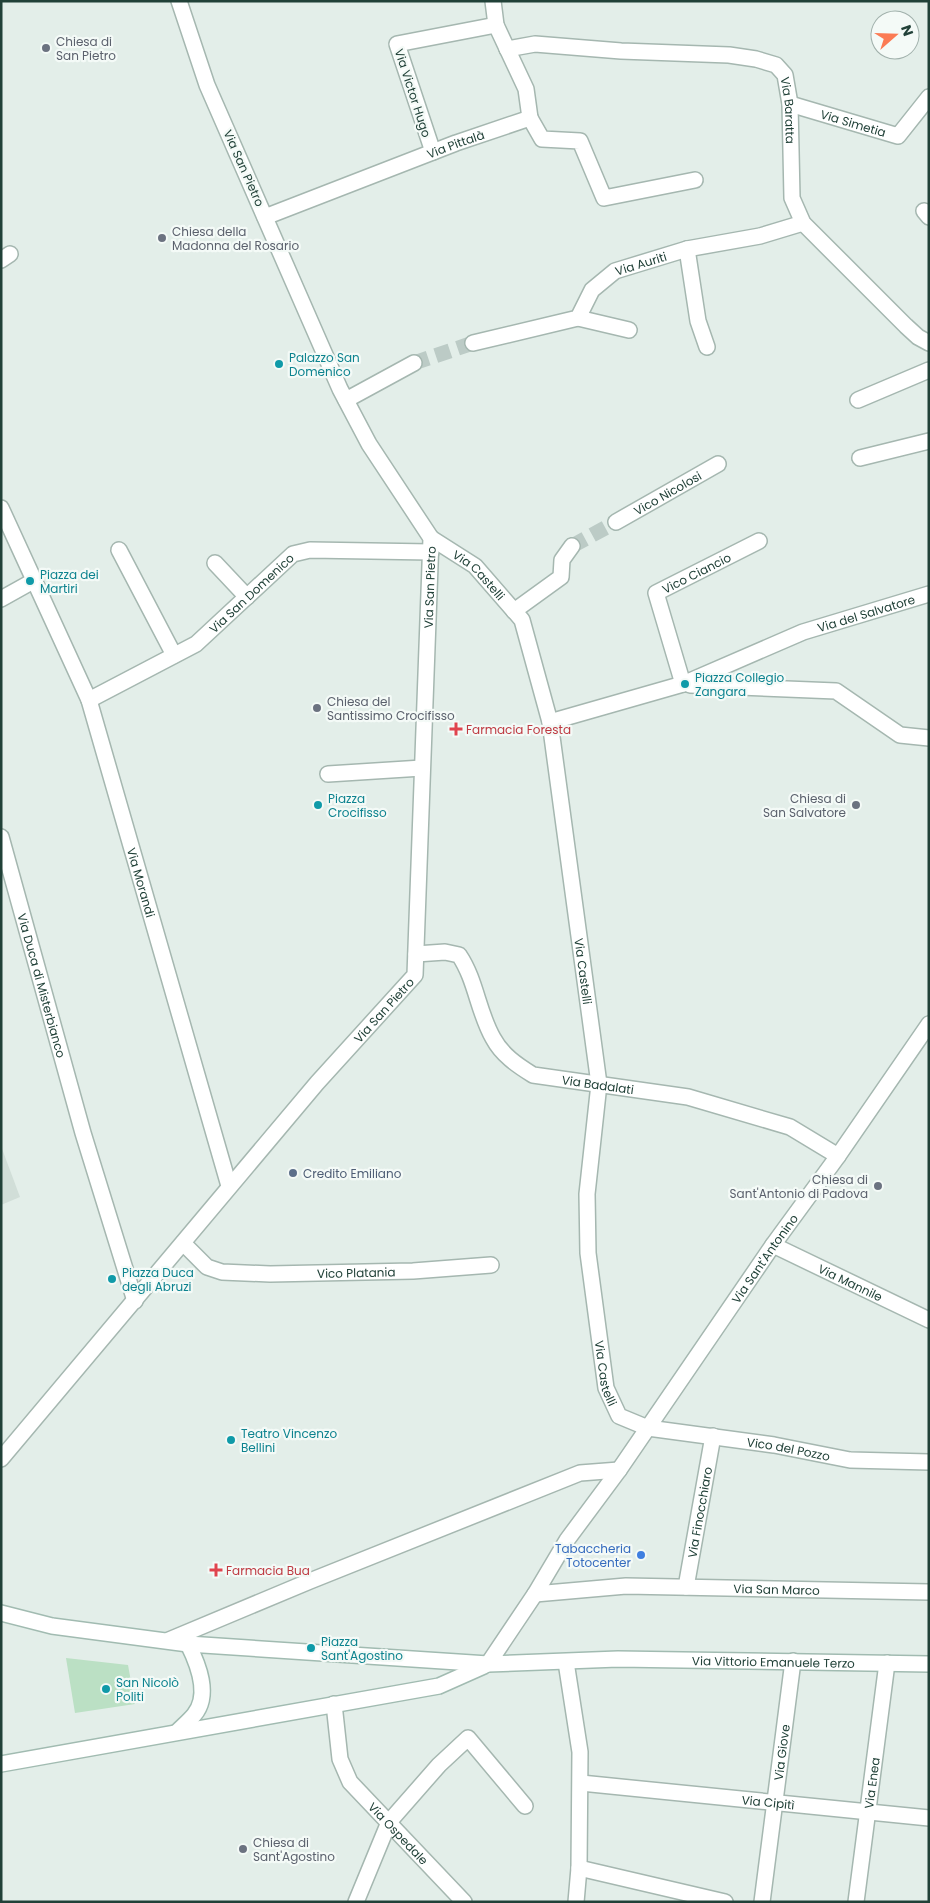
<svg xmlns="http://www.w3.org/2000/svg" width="930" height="1903" font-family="Poppins,sans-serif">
<rect width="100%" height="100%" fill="#e3eee9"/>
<!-- built -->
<polygon fill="#d1ded8" points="1,1146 20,1197 1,1205"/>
<!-- green -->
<polygon fill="#bbe0c4" points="66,1658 128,1665 135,1704 75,1713"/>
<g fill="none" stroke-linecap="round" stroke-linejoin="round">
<!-- street-tunnel -->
<g stroke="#bccbc6" stroke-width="15" stroke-dasharray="15 8" stroke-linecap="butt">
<polyline points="414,363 473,343"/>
<polyline points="572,546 616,522"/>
</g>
<!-- street casing -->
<g stroke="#a5b7b0" stroke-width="18">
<g id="street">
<path id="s1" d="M507 49 535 44 621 51 729 55 756 59 776 65 785 75 790 104 792 198 803 223 906 326 918 337 929 343"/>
<path id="s2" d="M790 104 898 136 929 97"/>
<polyline points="530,118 542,139 580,141 604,198 695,180"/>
<polyline points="433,152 397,44 496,25"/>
<polyline points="924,211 929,217"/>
<path id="s3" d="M265 217 456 143 530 118 526 89 496 25 493 1"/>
<polyline points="687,249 698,321 707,347"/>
<polyline points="1,260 10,254"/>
<polyline points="578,318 629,330"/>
<path id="s4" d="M473 343 578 318 592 290 615 271 687 249 760 236 803 223"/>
<polyline points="346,400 414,363"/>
<polyline points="858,400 929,370"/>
<polyline points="860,458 929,441"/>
<path id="s5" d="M1 508 89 700 229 1186"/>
<path id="s6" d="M616 522 718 464"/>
<path id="s7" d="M431 538 475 566 522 620 550 722 599 1084 587 1194 588 1253 606 1388 619 1416 648 1428 774 1445 850 1460 929 1462"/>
<polyline points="119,550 174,655"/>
<polyline points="215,563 247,597"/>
<polyline points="1,599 35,580"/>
<polyline points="514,611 561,577 562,560 572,546"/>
<path id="s8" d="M683 684 656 593 759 541"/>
<polyline points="690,685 836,691 900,735 929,738"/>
<path id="s9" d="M89 700 196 644 293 554 310 550 431 552"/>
<path id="s10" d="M550 722 683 684 803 632 929 594"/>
<polyline points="328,774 422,768"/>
<path id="s11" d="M1 837 83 1133 135 1301"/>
<path id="s12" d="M416 954 445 952 459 955C476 980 478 1012 493 1038 502 1055 517 1065 533 1075L688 1097 790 1127 838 1156"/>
<path id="s13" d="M183 1243 207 1267 222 1272 270 1274 413 1271 491 1265"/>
<path id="s14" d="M773 1245 929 1320"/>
<path id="s15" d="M1 1459 317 1083 415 975 431 538 369 444 340 389 207 85 179 1"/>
<path id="s16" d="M686 1587 713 1436"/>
<path id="s17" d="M535 1594 626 1586 929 1592"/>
<polyline points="169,1640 310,1581 580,1473 619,1470"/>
<polyline points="566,1662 580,1752 579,1868 576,1902"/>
<path id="s18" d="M488 1664 535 1594 567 1540 619 1470 773 1245 838 1156 929 1024"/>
<path id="s19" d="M334 1704 340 1759 350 1782 464 1902"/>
<path id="s20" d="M581 1783 929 1818"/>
<polyline points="579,1868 725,1902"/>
<polyline points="356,1902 389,1822 439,1765 468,1738 525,1806"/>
<path id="s21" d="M762 1902 793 1661"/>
<path id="s22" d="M856 1902 887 1663"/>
</g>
</g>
<!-- secondary casing -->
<g stroke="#a1bbb1" stroke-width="18">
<g id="secondary">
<path id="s23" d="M1 1613 52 1626 188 1644 488 1664 618 1659 929 1664"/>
<path d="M177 1732C183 1726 189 1721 194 1715 211 1695 198 1664 188 1644"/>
<polyline points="1,1764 439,1686 484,1666"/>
</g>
</g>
<!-- street -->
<use href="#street" stroke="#fff" stroke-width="15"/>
<!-- secondary -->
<use href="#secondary" stroke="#fff" stroke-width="15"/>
</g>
<!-- markers -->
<g fill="#6b7280" stroke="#f4faf7" stroke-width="2">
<circle cx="46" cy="48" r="5"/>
<circle cx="162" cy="238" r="5"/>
<circle cx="317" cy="708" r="5"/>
<circle cx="856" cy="805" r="5"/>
<circle cx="878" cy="1186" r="5"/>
<circle cx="243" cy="1849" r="5"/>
</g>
<g fill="#0f9aa8" stroke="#f4faf7" stroke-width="2">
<circle cx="279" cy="364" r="5"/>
<circle cx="30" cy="581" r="5"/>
<circle cx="685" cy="684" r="5"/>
<circle cx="318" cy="805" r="5"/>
<circle cx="112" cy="1279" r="5"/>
<circle cx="231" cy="1440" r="5"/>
<circle cx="311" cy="1648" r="5"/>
<circle cx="106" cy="1689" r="5"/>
</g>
<g fill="#e0444e" stroke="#f4faf7" stroke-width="2">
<path d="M453.5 721.5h5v5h5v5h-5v5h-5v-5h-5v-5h5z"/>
<path d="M213.5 1562.5h5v5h5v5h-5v5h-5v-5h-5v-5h5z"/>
</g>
<circle fill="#5c6f8a" stroke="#f4faf7" stroke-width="2" cx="293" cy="1173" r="5"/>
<circle fill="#3f7fe0" stroke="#f4faf7" stroke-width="2" cx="641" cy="1555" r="5"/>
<g text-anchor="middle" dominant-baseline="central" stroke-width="4.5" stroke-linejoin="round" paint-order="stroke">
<!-- worship labels -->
<g font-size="12" fill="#5b616d" stroke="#f4faf7" text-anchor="start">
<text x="56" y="41">Chiesa di<tspan x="56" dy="14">San Pietro</tspan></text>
<text x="172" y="231">Chiesa della<tspan x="172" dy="14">Madonna del Rosario</tspan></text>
<text x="327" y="701">Chiesa del<tspan x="327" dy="14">Santissimo Crocifisso</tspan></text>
<text x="846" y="798" text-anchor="end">Chiesa di<tspan x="846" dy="14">San Salvatore</tspan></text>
<text x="868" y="1179" text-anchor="end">Chiesa di<tspan x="868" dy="14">Sant'Antonio di Padova</tspan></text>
<text x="253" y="1842">Chiesa di<tspan x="253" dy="14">Sant'Agostino</tspan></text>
</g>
<!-- street labels -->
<g font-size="12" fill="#214138" stroke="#f4faf7">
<text transform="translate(413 93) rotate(72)">Via Victor Hugo</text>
<text stroke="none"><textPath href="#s1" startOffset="320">Via Baratta</textPath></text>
<text stroke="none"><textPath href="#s2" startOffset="66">Via Simetia</textPath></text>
<text stroke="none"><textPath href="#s3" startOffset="204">Via Pittalà</textPath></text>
<text transform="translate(244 168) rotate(66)">Via San Pietro</text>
<text stroke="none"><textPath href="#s4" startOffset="196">Via Auriti</textPath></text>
<text stroke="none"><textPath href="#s6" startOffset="59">Vico Nicolosi</textPath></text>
<text stroke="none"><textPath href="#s8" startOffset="140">Vico Ciancio</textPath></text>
<text stroke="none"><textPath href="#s7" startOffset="61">Via Castelli</textPath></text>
<text stroke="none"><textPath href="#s15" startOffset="1025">Via San Pietro</textPath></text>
<text stroke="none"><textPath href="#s9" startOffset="196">Via San Domenico</textPath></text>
<text stroke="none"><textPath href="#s10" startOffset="335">Via del Salvatore</textPath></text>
<text stroke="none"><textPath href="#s5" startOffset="401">Via Morandi</textPath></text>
<text stroke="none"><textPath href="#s7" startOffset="481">Via Castelli</textPath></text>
<text stroke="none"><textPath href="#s11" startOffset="154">Via Duca di Misterbianco</textPath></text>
<text stroke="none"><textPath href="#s15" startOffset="590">Via San Pietro</textPath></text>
<text stroke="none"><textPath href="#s12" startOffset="254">Via Badalati</textPath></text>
<text stroke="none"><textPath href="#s18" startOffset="491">Via Sant'Antonino</textPath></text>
<text stroke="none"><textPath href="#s13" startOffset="184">Vico Platania</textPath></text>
<text stroke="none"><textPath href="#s14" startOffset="86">Via Mannile</textPath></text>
<text stroke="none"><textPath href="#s7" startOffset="886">Via Castelli</textPath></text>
<text stroke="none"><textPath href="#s7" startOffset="1105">Vico del Pozzo</textPath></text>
<text stroke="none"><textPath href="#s16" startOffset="76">Via Finocchiaro</textPath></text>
<text stroke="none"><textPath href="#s17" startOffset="242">Via San Marco</textPath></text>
<text stroke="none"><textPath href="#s23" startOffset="776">Via Vittorio Emanuele Terzo</textPath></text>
<text stroke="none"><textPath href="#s21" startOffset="151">Via Giove</textPath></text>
<text stroke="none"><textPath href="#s22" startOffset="120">Via Enea</textPath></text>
<text stroke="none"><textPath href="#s20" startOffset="188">Via Cipitì</textPath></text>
<text stroke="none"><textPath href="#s19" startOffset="151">Via Ospedale</textPath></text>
</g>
<!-- culture labels -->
<g font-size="12" fill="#0d838f" stroke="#f4faf7" text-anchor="start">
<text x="289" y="357">Palazzo San<tspan x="289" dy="14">Domenico</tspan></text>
<text x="40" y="574">Piazza dei<tspan x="40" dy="14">Martiri</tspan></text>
<text x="695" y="677">Piazza Collegio<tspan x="695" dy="14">Zangara</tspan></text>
<text x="328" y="798">Piazza<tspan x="328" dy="14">Crocifisso</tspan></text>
<text x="122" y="1272">Piazza Duca<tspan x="122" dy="14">degli Abruzi</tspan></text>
<text x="241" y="1433">Teatro Vincenzo<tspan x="241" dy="14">Bellini</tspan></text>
<text x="321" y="1641">Piazza<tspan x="321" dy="14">Sant'Agostino</tspan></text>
<text x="116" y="1682">San Nicolò<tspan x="116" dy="14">Politi</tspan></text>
</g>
<!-- health labels -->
<g font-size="12" fill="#be3a42" stroke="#f4faf7" text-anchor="start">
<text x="466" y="729">Farmacia Foresta</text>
<text x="226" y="1570">Farmacia Bua</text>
</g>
<!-- service labels -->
<g font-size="12" fill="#4e5e75" stroke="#f4faf7" text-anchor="start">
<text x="303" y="1173">Credito Emiliano</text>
</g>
<!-- shop labels -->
<g font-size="12" fill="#366cbe" stroke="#f4faf7" text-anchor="end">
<text x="631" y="1548">Tabaccheria<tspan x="631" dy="14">Totocenter</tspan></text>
</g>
</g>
<!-- border -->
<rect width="930" height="1903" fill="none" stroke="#214138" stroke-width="5"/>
<!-- north arrow -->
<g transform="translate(895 35) rotate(70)"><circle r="24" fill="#f4faf7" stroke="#a0b0ab"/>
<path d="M0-4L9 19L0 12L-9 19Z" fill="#fb7b54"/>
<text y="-8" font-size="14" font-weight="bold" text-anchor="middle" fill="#214138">N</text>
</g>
</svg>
